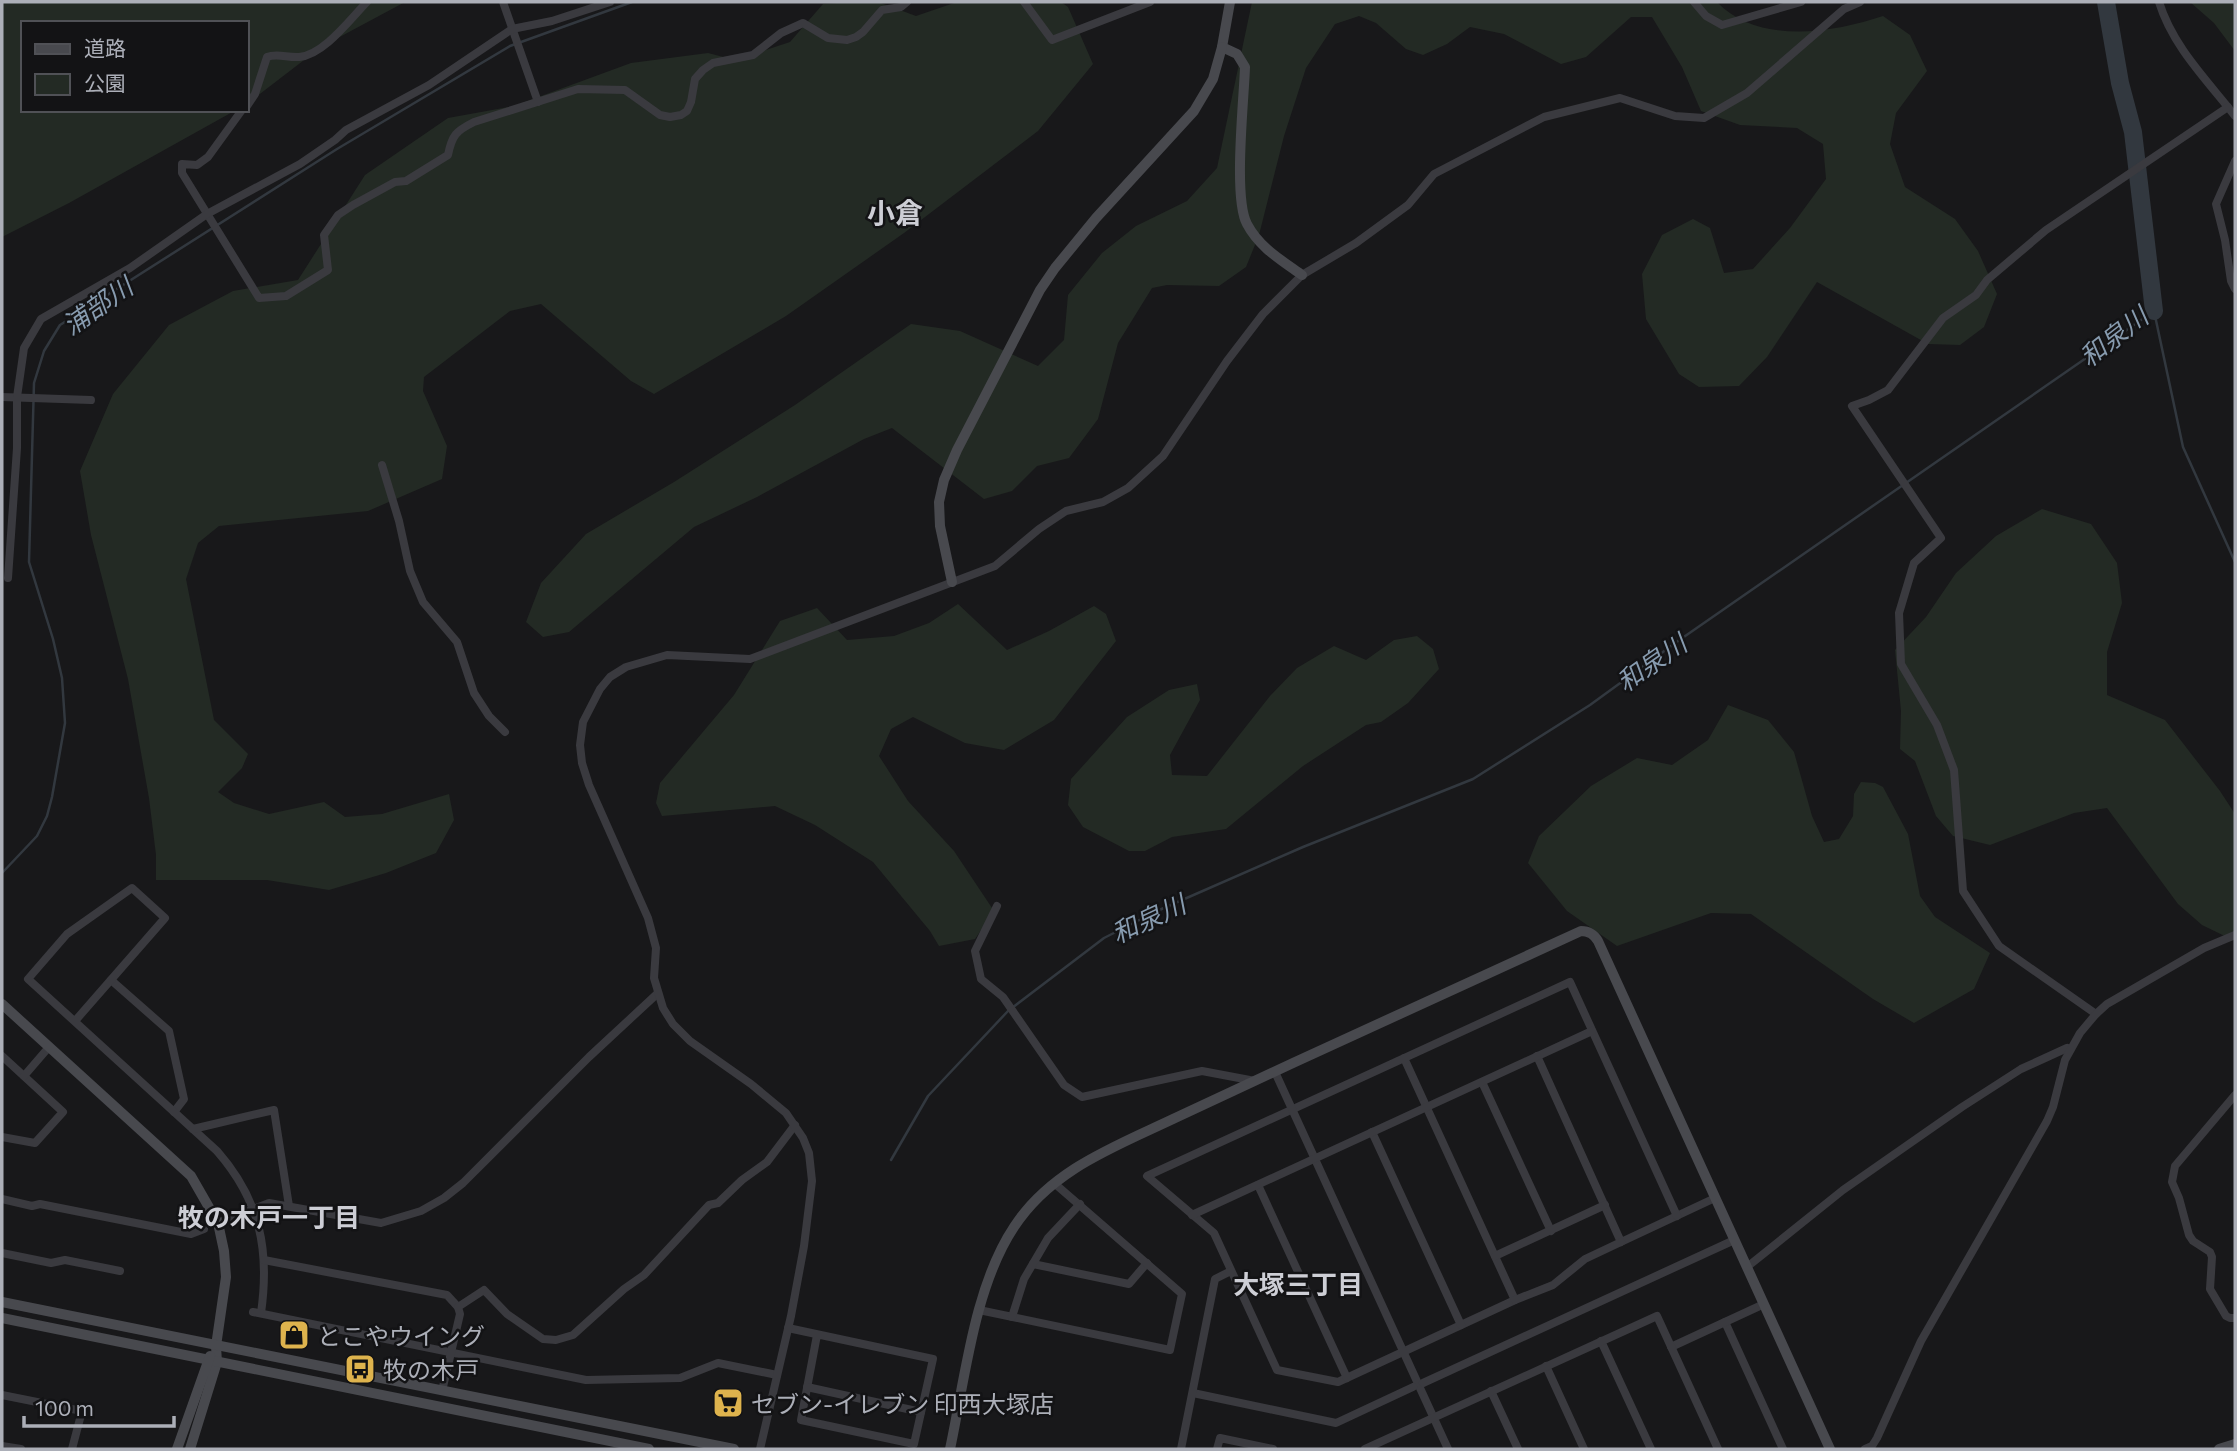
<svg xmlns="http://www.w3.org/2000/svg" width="2237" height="1451" font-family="Commissioner,'Noto Sans JP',sans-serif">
<rect width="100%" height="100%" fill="#18181a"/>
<!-- green -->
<g fill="#232a24">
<polygon points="2,2 405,2 321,47 247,104 247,23 23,23 23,110 236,110 69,203 2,237"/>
<polygon points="848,2 878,2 916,16 957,2 1061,2 1068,7 1093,64 1038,131 904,233 786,316 654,394 631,381 541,304 510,311 424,377 423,391 447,446 442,479 368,511 219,526 198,543 186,579 214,720 248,754 242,768 218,792 234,803 269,814 324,802 345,817 382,814 449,794 454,820 436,853 386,873 329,890 267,880 156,880 156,855 149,798 128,679 91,535 80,471 113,394 169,325 233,291 298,280 365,175 448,118 514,106 631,63 708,53 735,60 790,42 823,4"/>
<path d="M1252 2H1717C1758 45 1832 33 1883 16L1910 35 1927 71 1896 113 1890 144 1905 187 1955 219 1978 251 1997 294 1984 327 1960 345 1928 344 1817 282 1767 357 1739 386 1699 387 1679 374 1646 319 1642 274 1662 235 1693 219 1710 228 1724 273 1753 269 1790 228 1826 179 1823 144 1797 128 1740 125 1701 111 1682 67 1652 17H1631L1586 57 1561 64 1504 34 1470 27 1447 44 1423 55 1406 49 1376 23 1359 16 1335 24 1306 68 1284 136 1259 235 1246 267 1219 286 1167 285 1152 288 1118 343 1098 419 1069 458 1037 466 1012 491 984 499 892 428 864 439 757 497 694 527 569 632 543 637 526 622 541 583 586 534 674 482 795 405 911 324 960 331 1038 366 1064 340 1068 295 1102 253 1136 226 1187 201 1217 168Z"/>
<polygon points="2190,2 2235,2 2235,51 2214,23"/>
<polygon points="2042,509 2091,524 2117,563 2122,603 2107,652 2107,695 2165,720 2220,791 2235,814 2235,941 2202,925 2178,904 2107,808 2074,813 1990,845 1953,836 1936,816 1915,761 1900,749 1901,711 1895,650 1926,617 1956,573 1996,536"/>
<polygon points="958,604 1007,650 1049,631 1094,606 1106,614 1116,641 1054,720 1004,750 965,743 913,717 891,729 879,756 908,801 954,851 994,911 975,939 939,946 930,931 873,862 815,825 775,806 662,816 656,803 660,783 734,695 780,621 817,608 847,640 894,636 929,623"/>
<polygon points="1417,636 1433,649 1439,669 1408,703 1381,722 1366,725 1303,766 1226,829 1172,837 1145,851 1129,851 1083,827 1068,805 1071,779 1127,717 1169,690 1197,684 1200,700 1170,755 1172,775 1207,776 1270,696 1297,668 1334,646 1366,660 1394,640"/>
<polygon points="1728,705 1768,720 1794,752 1812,816 1824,842 1839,839 1853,816 1854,794 1861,782 1875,783 1883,787 1908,834 1920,896 1935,917 1990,953 1974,989 1914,1023 1873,999 1751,914 1711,913 1617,946 1567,911 1528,863 1539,836 1591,786 1637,758 1672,765 1708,740"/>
</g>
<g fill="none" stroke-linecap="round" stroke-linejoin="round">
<!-- stream -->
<g stroke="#32383f" stroke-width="2.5">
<polyline points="2,873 37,836 47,816 52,797 65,723 62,678 53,639 29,562 34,383 44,351 60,325 337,149 510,46 632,2"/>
<polyline points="891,1160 928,1096 1008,1011 1104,938 1157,911 1303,847 1473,779 1590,705 1678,641 2154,311 2183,447 2235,562"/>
</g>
<!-- river -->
<polyline stroke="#32383f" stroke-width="18" points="2106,2 2120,83 2133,132 2154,311"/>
<!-- street -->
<g stroke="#3a3a3f" stroke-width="8">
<polyline points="503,2 538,102"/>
<polyline points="1024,2 1052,40 1150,2"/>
<polyline points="1694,2 1706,16 1722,25 1801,2"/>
<path d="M2159 2C2173 47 2207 80 2235 116"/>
<path d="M247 106 255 94 267 57C277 53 288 58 299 57 324 55 351 18 367 2"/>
<path d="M242 110 208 157 197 165 182 164V173L259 298 286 296 328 270 324 235 338 215 353 205 395 182 406 181 448 155C452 135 456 131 474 122L578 89 625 90 660 115 670 117 681 115 687 111 691 102 695 79 703 70 713 63 753 55 781 33 803 23 828 38 847 40 856 37 863 32 882 10 901 7 907 2"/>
<polyline points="2235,161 2216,204 2225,240 2231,281 2235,289"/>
<polyline points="2,397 91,400"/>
<polyline points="382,465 399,521 410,571 423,602 457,642 474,693 489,716 505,732"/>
<polyline points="8,578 17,448 17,397 24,348 41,319 130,268 207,214 300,164 335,140 346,130 429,85 512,29 552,21 610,2"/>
<polyline points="997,906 975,951 981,979 1003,997 1064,1085 1082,1097 1202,1071 1255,1081"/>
<polyline points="111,980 169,1031 184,1099 174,1112"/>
<polyline points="2096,1014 1999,946 1963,891 1954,770 1937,725 1901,664 1899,613 1914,563 1941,538 1852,406 1869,400 1888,390 1943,318 1976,295 1987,280 2046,230 2228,107"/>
<path d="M75 1021 165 918 132 888 67 934 28 979 217 1151C260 1200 270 1250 261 1313"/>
<polyline points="2,1056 63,1112 35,1143 2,1137"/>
<polyline points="1537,1056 1621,1242 1715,1198"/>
<polyline points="1404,1058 1515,1300 1338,1382 1277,1370 1214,1233 1147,1176 1570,982 1677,1216"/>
<polyline points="1275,1072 1448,1449"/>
<polyline points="24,1076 49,1047"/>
<polyline points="1482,1082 1551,1231"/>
<polyline points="2235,1095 2175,1166 2172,1182 2179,1198 2189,1235 2193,1241 2210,1252 2212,1257 2210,1289 2226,1316 2230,1318 2235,1318"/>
<polyline points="193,1129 274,1110 289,1206"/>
<polyline points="1372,1132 1461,1325"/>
<polyline points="1258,1185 1347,1378"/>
<polyline points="2,1199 32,1206 40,1204 191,1234 204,1229"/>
<polyline points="1192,1215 1592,1031"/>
<polyline points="218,1223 269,1203 381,1223 421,1211 444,1198 463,1183 589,1057 658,993"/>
<polyline points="2,1253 51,1263 65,1260 120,1271"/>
<polyline points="1495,1256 1605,1205"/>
<polyline points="264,1260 447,1295 458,1307"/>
<polyline points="1033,1264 1129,1284 1147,1263"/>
<polyline points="1747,1267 1843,1190 1962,1107 2021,1069 2067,1048"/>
<polyline points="1515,1300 1553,1285 1585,1259 1621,1242"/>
<polyline points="979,1310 1170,1350 1182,1294 1054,1183"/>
<polyline points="253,1312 586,1380 680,1378 718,1363 777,1375"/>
<polyline points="1012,1317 1024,1279 1048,1238 1080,1204"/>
<polyline points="1725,1322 1783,1449"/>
<polyline points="788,1328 933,1359 914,1444 801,1420 817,1335"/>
<polyline points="1601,1341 1651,1449"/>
<polyline points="1671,1347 1764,1304"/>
<polyline points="1546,1366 1584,1449"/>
<polyline points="1423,1383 1730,1242"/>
<polyline points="807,1387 921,1412"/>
<polyline points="442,1391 460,1314 458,1307 484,1290 507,1314 543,1339 556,1340 573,1335 624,1289 644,1275 709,1205 718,1203 742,1180 767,1162 795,1125"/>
<polyline points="1491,1391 1518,1449"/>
<polyline points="1193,1393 1336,1423 1413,1387"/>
<polyline points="2,1395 82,1411 72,1449"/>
<polyline points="2,1446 21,1449"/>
<polyline points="760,1449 791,1316 804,1246 812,1181 809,1153 803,1138 786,1113 751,1084 690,1041 673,1024 663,1008 654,978 656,948 648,918 589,785 582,763 580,745 583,722 600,689 610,677 626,667 667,655 750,659 995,566 1039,529 1066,511 1103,502 1128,488 1163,456 1227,361 1263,314 1302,275 1356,243 1408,205 1434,174 1544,117 1620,98 1675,116 1704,118 1747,93 1844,9 1860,2"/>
<polyline points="1181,1449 1215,1279 1231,1271"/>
<polyline points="1217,1449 1220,1438 1273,1449"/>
<polyline points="1365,1449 1657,1316 1718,1449"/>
<polyline points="1865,1449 1872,1446 1877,1438 1921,1341 2047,1121 2053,1107 2065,1060 2080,1033 2096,1014 2107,1004 2204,948 2235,935"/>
</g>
<!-- secondary -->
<g stroke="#48494e" stroke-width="10">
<path d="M1230 2 1222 47 1237 54 1245 67C1244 100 1233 198 1247 224 1259 247 1281 260 1302 275"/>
<polyline points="952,582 940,526 939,502 944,480 957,450 1040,290 1055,268 1096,218 1194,111 1213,79 1222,47"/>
<polyline points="2,1004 191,1176 218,1223 224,1251 226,1277 216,1346 217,1362 190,1449"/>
<polyline points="2,1302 734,1449"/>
<polyline points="2,1318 649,1449"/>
<polyline points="177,1449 210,1356"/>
<path d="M950 1449C965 1379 974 1287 1014 1227 1051 1170 1114 1147 1173 1119 1213 1100 1253 1082 1293 1063 1389 1019 1485 975 1581 931 1589 931 1594 934 1598 941L1830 1449"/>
<polyline points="2219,1449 2235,1444"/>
</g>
</g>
<!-- icons -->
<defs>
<g id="shop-square" transform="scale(1.575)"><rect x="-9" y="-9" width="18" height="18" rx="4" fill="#deb34d" stroke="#131315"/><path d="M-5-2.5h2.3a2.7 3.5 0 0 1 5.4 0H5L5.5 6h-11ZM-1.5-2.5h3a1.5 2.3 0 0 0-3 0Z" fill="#111"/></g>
<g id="bus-square" transform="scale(1.575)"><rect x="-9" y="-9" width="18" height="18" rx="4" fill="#deb34d" stroke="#131315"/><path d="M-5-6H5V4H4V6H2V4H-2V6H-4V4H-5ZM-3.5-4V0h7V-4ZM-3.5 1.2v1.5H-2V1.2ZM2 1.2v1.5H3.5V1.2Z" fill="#111"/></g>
<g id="supermarket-square" transform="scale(1.575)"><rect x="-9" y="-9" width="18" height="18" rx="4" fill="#deb34d" stroke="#131315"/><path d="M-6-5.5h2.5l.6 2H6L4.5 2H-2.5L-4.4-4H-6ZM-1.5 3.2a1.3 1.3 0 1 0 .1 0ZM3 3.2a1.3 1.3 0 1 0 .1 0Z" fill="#111"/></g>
</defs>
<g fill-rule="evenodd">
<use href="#shop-square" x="294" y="1335"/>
<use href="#bus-square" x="360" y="1369"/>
<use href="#supermarket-square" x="728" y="1403"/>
</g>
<g text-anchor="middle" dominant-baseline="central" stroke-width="5" stroke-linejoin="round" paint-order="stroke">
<!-- poi labels -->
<g font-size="24" fill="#acafb8" stroke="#131315" text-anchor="start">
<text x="317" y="1335">とこやウイング</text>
<text x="383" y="1369">牧の木戸</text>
<text x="751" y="1403">セブン-イレブン 印西大塚店</text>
</g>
<!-- water labels -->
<g font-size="26" font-style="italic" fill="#879baf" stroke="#131315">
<text transform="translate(97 305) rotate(-35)">浦部川</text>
<text transform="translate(2113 336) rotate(-38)">和泉川</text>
<text transform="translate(1651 662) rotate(-35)">和泉川</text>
<text transform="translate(1148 918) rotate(-25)">和泉川</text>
</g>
<!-- neighbourhood labels -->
<g font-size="26" font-weight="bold" fill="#cdced5" stroke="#131315">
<text x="269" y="1216">牧の木戸一丁目</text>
<text x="1298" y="1283">大塚三丁目</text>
</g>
<!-- quarter labels -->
<g font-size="28" font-weight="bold" fill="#cdced5" stroke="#131315">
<text x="895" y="212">小倉</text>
</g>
</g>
<!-- border -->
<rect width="2237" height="1451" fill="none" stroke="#acafb8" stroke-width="7"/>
<!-- legend -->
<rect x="21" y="21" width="228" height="91" fill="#131315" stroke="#505156" stroke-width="2"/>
<rect x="35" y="44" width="35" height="10" fill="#48494e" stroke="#505156" stroke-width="2"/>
<text x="84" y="56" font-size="21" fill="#acafb8">道路</text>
<rect x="35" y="74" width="35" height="21" fill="#232a24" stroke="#505156" stroke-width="2"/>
<text x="84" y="91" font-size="21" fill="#acafb8">公園</text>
<!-- scale -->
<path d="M24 1416v10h150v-10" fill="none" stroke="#acafb8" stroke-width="3.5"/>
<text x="35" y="1416" font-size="21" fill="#acafb8" stroke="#131315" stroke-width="5" paint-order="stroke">100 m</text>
</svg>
